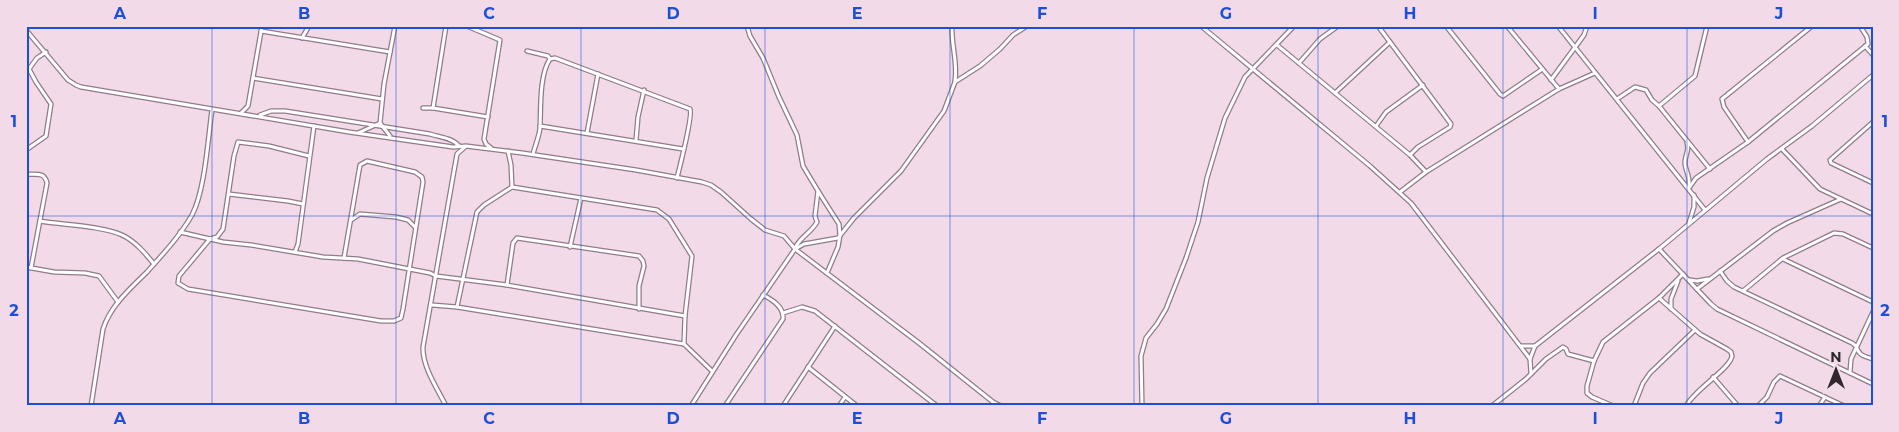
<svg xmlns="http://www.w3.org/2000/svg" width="1899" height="432" font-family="Montserrat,sans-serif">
<rect width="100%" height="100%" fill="#f2dae9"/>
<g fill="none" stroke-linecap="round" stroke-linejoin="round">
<!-- street casing -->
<g stroke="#917b89" stroke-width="5.5">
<g id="street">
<polyline points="467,26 500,40 484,139 486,144 491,148"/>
<polyline points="747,26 750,36 763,58 779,97 797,135 803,166 818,191 839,224 840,235 838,247 827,273"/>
<path d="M952 26C951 45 958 62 955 81"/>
<polyline points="1201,26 1370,166 1411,203 1530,359"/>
<polyline points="1378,26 1451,124 1450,127 1418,147 1410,155"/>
<polyline points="1446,26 1500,94 1503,96 1541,70"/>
<polyline points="1507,26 1559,89"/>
<polyline points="1558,26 1705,210"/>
<polyline points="26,30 68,80 76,85 81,87 349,132 453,147 466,146 522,153 636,170 702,182 711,185 721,192 751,219 765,230 784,236 795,249 736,335 691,406"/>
<polyline points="261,31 390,52"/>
<polyline points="302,38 309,26"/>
<polyline points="1277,45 1410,155 1426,172"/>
<polyline points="1865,46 1873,55"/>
<path d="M527 51 548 56 550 59 555 58 690 109C693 115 680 166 677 178"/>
<polyline points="1299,63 1320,39 1338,26"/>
<polyline points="253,78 382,99"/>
<polyline points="1551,80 1584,35 1587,26"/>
<polyline points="1335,93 1390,42"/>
<polyline points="1617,99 1635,87 1646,90 1652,100 1659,106 1710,169"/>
<polyline points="1659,106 1695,76 1707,26"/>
<polyline points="423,108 433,108 488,117"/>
<polyline points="433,108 446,26"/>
<polyline points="241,113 248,106 262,26"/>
<path d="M260 115 271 111H285L430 134C439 137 453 138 459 146"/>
<polyline points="1873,122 1830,160 1831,163 1873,183"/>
<polyline points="380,123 390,136"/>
<polyline points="540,126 683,149"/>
<polyline points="1376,126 1386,112 1423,85"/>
<polyline points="358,133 380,123 384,84 395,26"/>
<polyline points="587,133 598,74"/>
<polyline points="636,140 638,117 644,90"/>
<polyline points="1748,142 1724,107 1722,99 1812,26"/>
<path d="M1687 143C1690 151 1684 156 1685 164 1686 172 1690 176 1689 185"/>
<polyline points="1782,149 1820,189 1873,214"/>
<polyline points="26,150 46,136 51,104 36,82 29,69 37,58 46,52"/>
<polyline points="508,151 511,165 512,187"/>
<path d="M533 154C535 146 539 137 540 128 541 109 539 75 550 59"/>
<polyline points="309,156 269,146 238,142 234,156 223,229 217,237 210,239 179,276 178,283 188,289 381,321 394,321 401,318 403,309 423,182 422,177 415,172 367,161 360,165 344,258"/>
<path d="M26 174C36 175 44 171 47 183L31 268"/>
<polyline points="1689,188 1696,178 1748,142 1868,44 1867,37 1860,26"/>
<polyline points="1400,192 1426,172 1559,89 1595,73"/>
<polyline points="229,194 288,201 303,204"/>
<polyline points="351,220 360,214 396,217 408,220 415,227"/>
<path d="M40 221C63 225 103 226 122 235 135 241 145 253 154 264"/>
<polyline points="1689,223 1694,207 1694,195"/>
<polyline points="180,232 223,242 251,245 323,257 358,259 430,273 436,276 507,285 685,316"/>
<polyline points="570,247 581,198"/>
<path d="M795 248C800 237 811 233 817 222L815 216 818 191"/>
<polyline points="795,249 804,244 838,238 854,218 901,171 944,111 955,82 980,66 1000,49 1013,35 1027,26"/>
<polyline points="795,249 919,343 993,402 1001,406"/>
<polyline points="1659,249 1711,304 1717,309 1873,384"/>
<polyline points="295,252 298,244 314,126"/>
<polyline points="1783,259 1873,302"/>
<polyline points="26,267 54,272 85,273 99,276 118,302"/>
<path d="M1720 271 1727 281 1734 287 1852 343 1856 346C1859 356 1864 356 1873 359"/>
<polyline points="1690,280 1697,281 1708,279"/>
<polyline points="507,285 513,243 517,238 639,256 643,261 644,266 639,286 639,309"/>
<polyline points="1697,289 1773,231 1787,223 1841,199"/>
<polyline points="1743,291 1783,258 1834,233 1843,234 1873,248"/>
<path d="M1659 298 1700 334 1727 349 1731 352 1732 356C1730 369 1695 389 1686 406"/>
<polyline points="432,305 457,307 684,344 712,371"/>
<polyline points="457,307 477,212 484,205 512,187 657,210 669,219 692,256 685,316 684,344"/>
<polyline points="1671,309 1671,299 1678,281"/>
<polyline points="783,313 802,307 815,311 937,406"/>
<polyline points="1521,346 1535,346"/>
<polyline points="808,367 857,406"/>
<polyline points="1850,372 1851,359 1873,312"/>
<polyline points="1531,373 1530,359 1535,346 1659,249 1767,159 1812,126 1873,75"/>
<polyline points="1713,377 1738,406"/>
<path d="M91 406 103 329C111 305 129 290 147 272 163 254 180 236 192 215 205 191 208 138 212 110"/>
<path d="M446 406C437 388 422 366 423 347L457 154 465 147"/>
<path d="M725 406 783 319C784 307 773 300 763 295"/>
<polyline points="783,406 835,326"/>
<polyline points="839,406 845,397"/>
<polyline points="1142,406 1141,356 1146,338 1157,324 1166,309 1186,258 1198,222 1207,178 1225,118 1245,77 1294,26"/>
<polyline points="1492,406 1526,379 1546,359 1563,347 1566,349 1568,354 1594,361"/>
<polyline points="1613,406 1592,397 1587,393 1587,386 1594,361 1603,342 1659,298 1683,274"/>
<polyline points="1634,406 1643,383 1650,373 1695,330"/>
<polyline points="1758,406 1767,397 1774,382 1780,376 1844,406"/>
<polyline points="1819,406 1825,397"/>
<polyline points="1872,406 1873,404"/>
</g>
</g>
<!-- street -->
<use href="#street" stroke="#fff" stroke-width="3"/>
</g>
<!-- grid -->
<path fill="none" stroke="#1d4ed8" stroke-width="1" stroke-opacity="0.55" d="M212 26V406M396 26V406M581 26V406M765 26V406M950 26V406M1134 26V406M1318 26V406M1503 26V406M1687 26V406M26 216H1873"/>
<!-- border -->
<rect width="1899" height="432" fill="none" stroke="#f2dae9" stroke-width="55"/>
<!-- north arrow -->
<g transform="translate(1836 370)" stroke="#f2dae9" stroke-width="4" paint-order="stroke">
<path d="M0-4L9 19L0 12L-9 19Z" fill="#30272d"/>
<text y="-8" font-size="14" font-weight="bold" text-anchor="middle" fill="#30272d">N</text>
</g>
<rect x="28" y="28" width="1844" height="376" fill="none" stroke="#1d4ed8" stroke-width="2"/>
<g font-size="16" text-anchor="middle" font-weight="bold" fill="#1d4ed8">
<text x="120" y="19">A</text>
<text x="304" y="19">B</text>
<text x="489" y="19">C</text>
<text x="673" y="19">D</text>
<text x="857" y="19">E</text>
<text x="1042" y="19">F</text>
<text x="1226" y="19">G</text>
<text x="1410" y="19">H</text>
<text x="1595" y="19">I</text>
<text x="1779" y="19">J</text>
<text x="14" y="127">1</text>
<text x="1885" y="127">1</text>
<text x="14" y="316">2</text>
<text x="1885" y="316">2</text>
<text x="120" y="424">A</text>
<text x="304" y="424">B</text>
<text x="489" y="424">C</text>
<text x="673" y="424">D</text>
<text x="857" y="424">E</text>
<text x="1042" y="424">F</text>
<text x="1226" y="424">G</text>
<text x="1410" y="424">H</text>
<text x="1595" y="424">I</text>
<text x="1779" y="424">J</text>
</g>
</svg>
